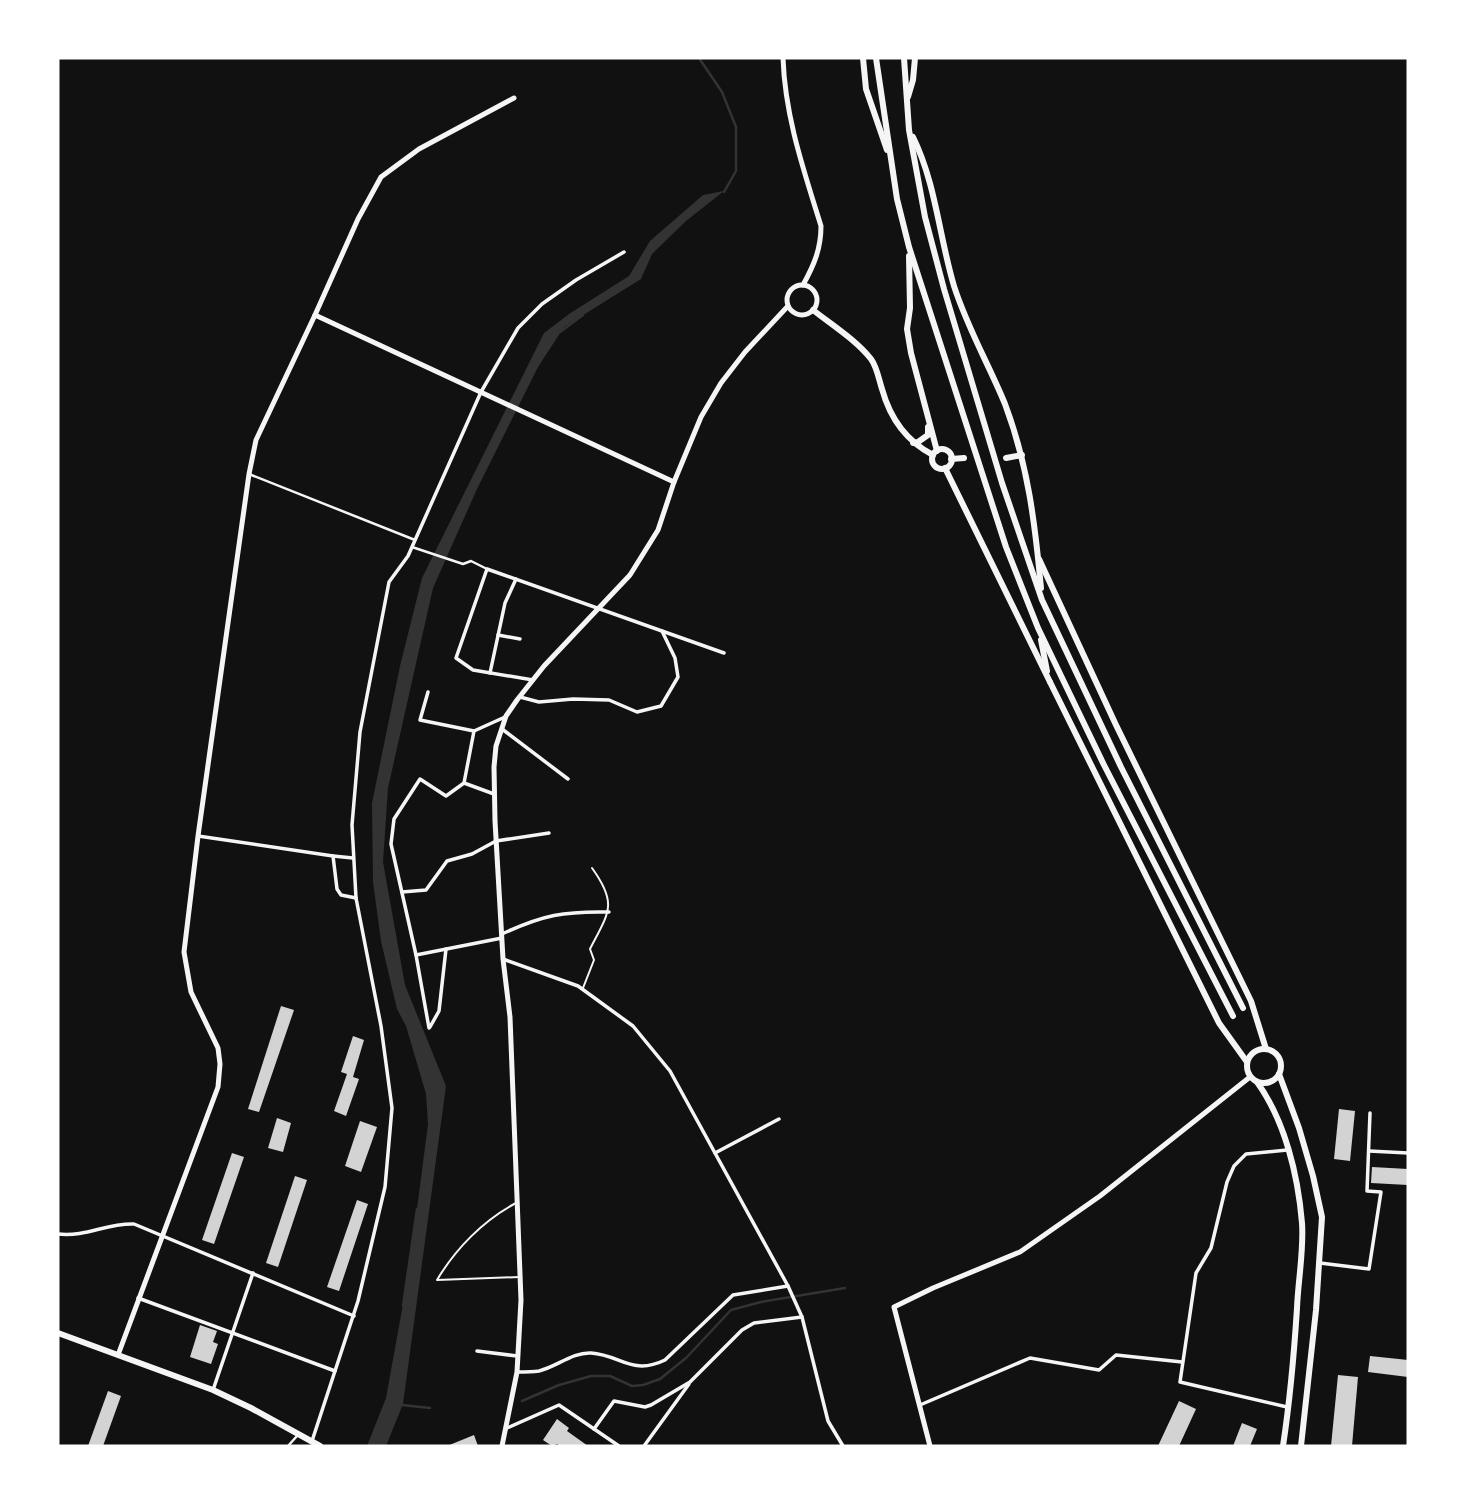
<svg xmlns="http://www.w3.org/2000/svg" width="1466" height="1504" font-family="'Open Sans',sans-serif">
<rect width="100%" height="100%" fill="#111"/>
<!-- water -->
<polygon fill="#333" points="724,191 686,221 652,254 641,279 564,327 538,367 477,489 433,588 388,788 383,862 405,985 446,1086 403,1404 386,1446 367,1446 386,1398 409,1271 428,1124 426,1094 406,1026 397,1009 381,941 373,882 372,803 400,666 422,578 544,333 569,314 629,276 650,241 703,195"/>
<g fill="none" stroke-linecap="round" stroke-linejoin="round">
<!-- stream -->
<g stroke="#333" stroke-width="2.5">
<polyline points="699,58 722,92 736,127 736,171 724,192"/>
<polyline points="560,332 583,315"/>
<polyline points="403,1306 417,1209"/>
<polyline points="522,1401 559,1385 591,1376 610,1376 632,1386 643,1385 660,1379 686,1358 731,1310 761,1302 845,1288"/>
<polyline points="402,1405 430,1408"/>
</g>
</g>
<!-- building -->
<g fill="#d3d3d3">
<polygon points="281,1006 294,1010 259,1112 248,1109"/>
<polygon points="353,1036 364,1040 353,1077 359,1079 346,1116 334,1111 347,1074 341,1072"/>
<polygon points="1339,1109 1355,1111 1350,1161 1334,1159"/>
<polygon points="277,1118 291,1123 283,1152 268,1148"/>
<polygon points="360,1121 377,1127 361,1172 345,1166"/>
<polygon points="232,1153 244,1157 214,1244 202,1240"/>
<polygon points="1372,1167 1408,1169 1408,1185 1371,1183"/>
<polygon points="295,1176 307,1180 278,1267 266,1263"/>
<polygon points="357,1200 368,1204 339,1291 327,1287"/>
<polygon points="200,1325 217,1331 213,1342 218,1344 211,1364 190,1357"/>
<polygon points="1370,1356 1408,1360 1408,1377 1368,1372"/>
<polygon points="1338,1375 1358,1377 1352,1446 1331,1446"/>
<polygon points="108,1391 121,1396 103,1446 88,1446"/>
<polygon points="1179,1401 1196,1409 1179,1446 1158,1446"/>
<polygon points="557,1419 569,1428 567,1431 588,1446 560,1446 557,1444 552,1446 543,1440"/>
<polygon points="1242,1423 1257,1429 1250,1446 1233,1446"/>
<polygon points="474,1435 478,1446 447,1446"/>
</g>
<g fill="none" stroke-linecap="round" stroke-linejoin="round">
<!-- service -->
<g stroke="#f5f5f5" stroke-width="2">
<path d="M583 988 594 960 590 949C609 912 618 904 592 868"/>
<path d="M516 1203C484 1220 456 1248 437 1280L519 1277"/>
</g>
<!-- pedestrian -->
<g stroke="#f5f5f5" stroke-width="2.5">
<polyline points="249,474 415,540"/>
<polyline points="412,547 463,564 471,561 487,569"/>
<polyline points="288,1446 297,1436"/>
</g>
<!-- minor -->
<g stroke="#f5f5f5" stroke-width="3.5">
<polyline points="498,635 520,639"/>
<polyline points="490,673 505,603 516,579"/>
<polyline points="533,680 473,670 456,658 487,569 724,653"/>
<polyline points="428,692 420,720 474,731"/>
<polyline points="520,697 539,702 573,699 609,700 637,712 661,706 678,677 675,658 662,631"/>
<polyline points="502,729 568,779"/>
<polyline points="464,783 494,794"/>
<polyline points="198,836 333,856 337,889 341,895 356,898"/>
<polyline points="333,856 353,858"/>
<polyline points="402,892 426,890 447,861 472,854 496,841 549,833"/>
<path d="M502 934C543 915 564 911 609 912"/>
<polyline points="416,955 502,938"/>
<polyline points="503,959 578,986 633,1026 670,1071 788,1286 802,1317"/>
<polyline points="430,1027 439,1011 446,949"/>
<polyline points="429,1028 416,955 391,844 394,819 420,779 446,796 464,783 474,731 505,717"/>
<polyline points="1369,1151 1408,1153"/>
<polyline points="715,1153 779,1119"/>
<path d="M58 1234C87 1237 106 1223 134 1224L354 1316"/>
<polyline points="1320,1263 1369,1269 1381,1192 1367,1191 1370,1113"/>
<polyline points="138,1298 335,1371"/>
<polyline points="477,1351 517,1356"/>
<path d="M517 1372C524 1372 532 1372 539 1371 556 1367 573 1352 591 1353 621 1355 632 1376 665 1360L733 1295 788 1286"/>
<polyline points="213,1390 253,1273"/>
<polyline points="920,1405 1030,1358 1099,1370 1116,1355 1182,1362"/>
<polyline points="1287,1407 1180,1382 1196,1273 1211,1248 1227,1182 1234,1166 1246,1154 1287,1150"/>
<polyline points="507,1428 559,1405 619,1446"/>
<polyline points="594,1429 614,1401 645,1407 651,1405 690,1382 742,1330 754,1323 802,1317 828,1421 843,1446"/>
<polyline points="312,1441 358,1301 385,1187 392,1108 381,1026 356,898 352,825 360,732 389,582 408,556 481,392 518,328 542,304 576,280 624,252"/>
<polyline points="644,1446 689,1384"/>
</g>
<!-- tertiary -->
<g stroke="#f5f5f5" stroke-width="5">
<polyline points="315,315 358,219 381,177 419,149 514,98"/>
<polyline points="930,1446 894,1307 933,1288 1020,1252 1100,1196 1250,1077"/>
</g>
<!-- secondary -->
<g stroke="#f5f5f5" stroke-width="5">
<path d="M783 58C785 117 804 171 821 226 821 249 814 265 803 285"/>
<circle cx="802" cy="300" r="15"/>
<polyline points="118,1355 218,1087 220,1064 218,1048 191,992 184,952 198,836 249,474 256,440 315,315 674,482"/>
<polyline points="502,1446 517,1372 521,1300 510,1017 503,959 495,821 494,767 496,746 506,716 517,700 544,666 630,575 658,530 674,482 701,417 721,383 745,352 788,306"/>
</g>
<!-- primary -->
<g stroke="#f5f5f5" stroke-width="6">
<polyline points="1039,559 1116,725 1251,1001 1266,1049"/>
<polyline points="1050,682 1219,1023 1247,1062"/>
<circle cx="1264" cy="1066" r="17"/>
<polyline points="1279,1074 1299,1128 1313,1176 1322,1217 1316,1310 1301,1446"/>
<path d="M1257 1082C1285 1121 1298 1175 1302 1223 1304 1250 1298 1281 1297 1308 1294 1355 1290 1400 1283 1446"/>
<polyline points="58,1333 213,1390 251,1408 320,1446"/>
</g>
<!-- trunk -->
<g stroke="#f5f5f5" stroke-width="6">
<polyline points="863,58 866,89 887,150"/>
<polyline points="876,58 897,199 909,247 1006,547 1038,628 1104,765 1233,1016"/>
<polyline points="904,58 909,130 925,217 944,289 1002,483 1042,600 1121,767 1243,1008"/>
<polyline points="908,97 913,80 915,58"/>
<path d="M913 137C936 184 939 236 954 286 967 327 989 365 1005 404 1028 465 1035 523 1041 588"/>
<polyline points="909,256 910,308 907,329 911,353 937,451"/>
<path d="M813 310C832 325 856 340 871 359 877 367 879 380 882 389 890 418 906 441 933 455"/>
<polyline points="913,443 918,442 928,435 928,427"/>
<circle cx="942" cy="459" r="10"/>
<polyline points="1006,458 1022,455"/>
<polyline points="951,459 964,458"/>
<polyline points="945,468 1050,682"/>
<polyline points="1041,640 1047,671"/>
</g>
</g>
<!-- border -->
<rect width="1466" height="1504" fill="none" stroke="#ffffff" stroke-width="119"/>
</svg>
